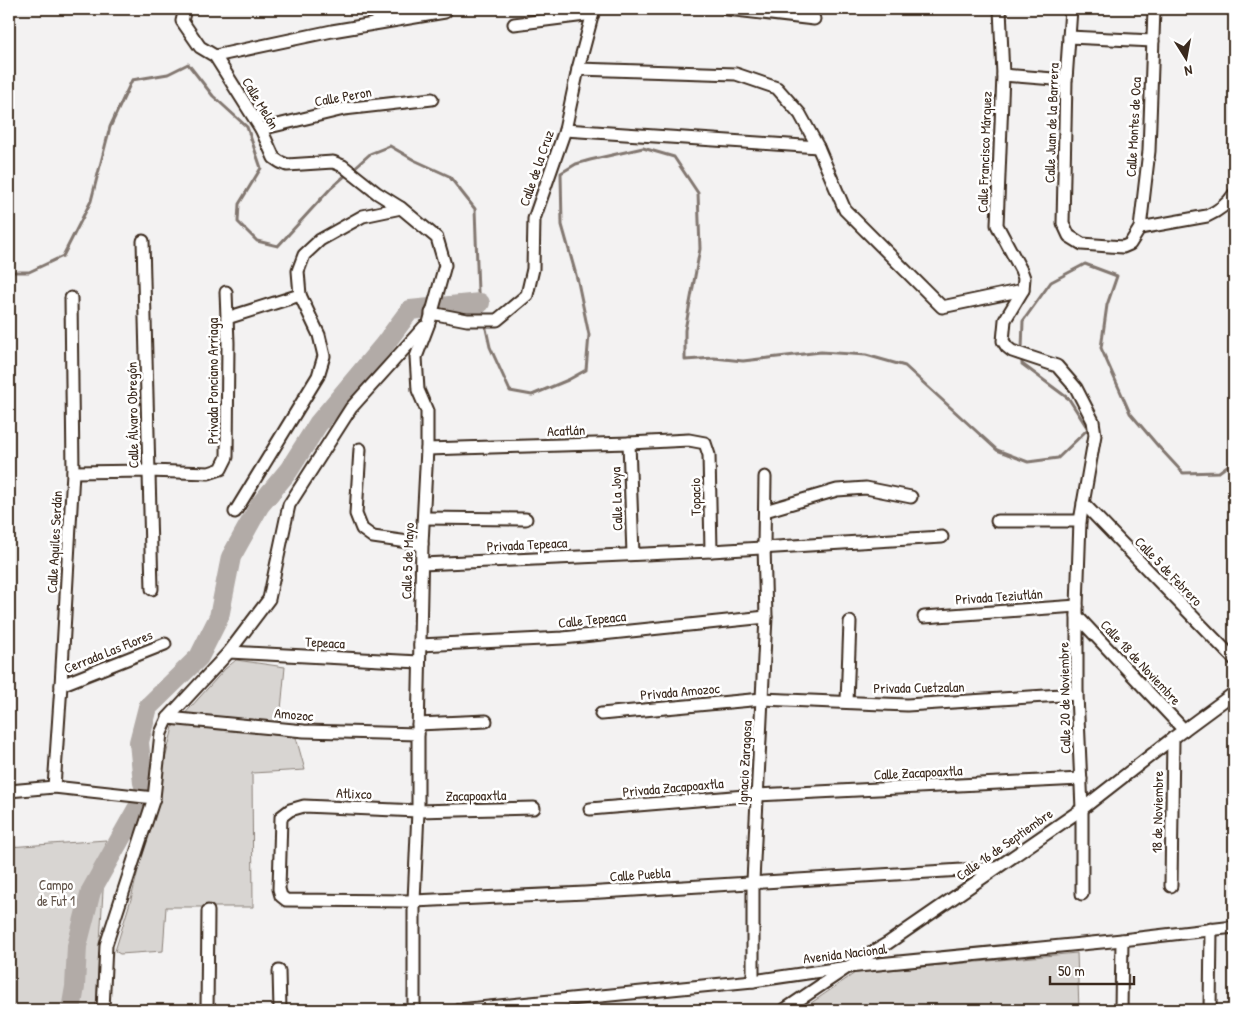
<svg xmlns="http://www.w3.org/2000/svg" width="1243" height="1019" font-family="'Patrick Hand',sans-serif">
<rect width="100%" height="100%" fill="#f3f2f2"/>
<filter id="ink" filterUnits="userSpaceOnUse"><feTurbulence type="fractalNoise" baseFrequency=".02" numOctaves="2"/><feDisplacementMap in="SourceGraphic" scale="10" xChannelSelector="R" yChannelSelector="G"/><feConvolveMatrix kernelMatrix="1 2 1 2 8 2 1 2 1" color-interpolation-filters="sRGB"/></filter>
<g filter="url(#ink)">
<!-- green -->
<g fill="#d8d5d2" stroke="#8a8078">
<polygon points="236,660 285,667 279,731 295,734 305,770 252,773 253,907 166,907 163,951 120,954 115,951 131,899 173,727 225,669"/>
<polygon points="106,840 96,1010 9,1010 9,847"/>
<polygon points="1077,953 1079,1010 801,1010 855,973"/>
</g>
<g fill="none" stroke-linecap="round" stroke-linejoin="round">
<!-- stream -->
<g stroke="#827770" stroke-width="3">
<polyline points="352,170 370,154 390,146 414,160 449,176 475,209 478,292 490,347 510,391 532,395 568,380 586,370 589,335 578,282 562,225 561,173 576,164 590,160 643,148 674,157 698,193 700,249 685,330 685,360 714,358 743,361 821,352 866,355 905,366 997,450 1028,462 1058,458 1088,429 1069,399 1022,364 1022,357"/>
<polyline points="9,272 29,272 63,256 91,201 110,127 132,80 168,74 188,64 213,96 247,127 261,168 239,204 238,222 257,241 278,246 331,188 347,174"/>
<polyline points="1022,350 1023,321 1051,282 1085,264 1117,276 1107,305 1101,348 1130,413 1158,446 1183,473 1219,472 1234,461"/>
</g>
<!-- river -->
<g stroke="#b2aba7" stroke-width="20">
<polyline points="143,783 139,742 148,707 199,657 219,617 231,557 260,505 289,470 318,424 384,345 410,310 480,303"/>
<polyline points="71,1010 75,987 77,946 91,891 137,809"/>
</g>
<!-- street casing -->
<g stroke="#3b2a1e" stroke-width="15">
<g id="street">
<polyline points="185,9 182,21 200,47 215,56 261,129 274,158 280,162 287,165 333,162 343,166 377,193 401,208 437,238 445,265 429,323 416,357 418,390 427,411 427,449 422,544 418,734 418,811 414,901 414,1010"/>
<polyline points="378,9 378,22"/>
<polyline points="727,9 814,19"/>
<polyline points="1000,9 1003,75 997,225 1021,270 1024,278 1023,290 1005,320 1003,341 1007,347 1012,351 1057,366 1076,388 1093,421 1095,435 1080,521 1077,606 1077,694 1082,809 1082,894"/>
<polyline points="1071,9 1066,80 1063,223 1069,236 1082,244 1123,247 1130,244 1140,228 1149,151 1154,9"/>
<polyline points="514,24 593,14"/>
<polyline points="1069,37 1153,41"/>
<polyline points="215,56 332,31 445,12"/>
<polyline points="578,69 736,74 777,88 800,114 818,147 845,210 942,307 1023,290"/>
<polyline points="1003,75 1066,80"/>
<polyline points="261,129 344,109 432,99"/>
<polyline points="565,130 818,147"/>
<path d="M1140 228 1207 216C1218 211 1227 205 1234 194"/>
<polyline points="143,241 152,589"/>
<polyline points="431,313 467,320 497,320 527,295 533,269 534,219 565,130 578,69 594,9"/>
<polyline points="227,318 300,295"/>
<polyline points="629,443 633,554"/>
<polyline points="360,449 356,514 362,529 373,537 422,544"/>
<polyline points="427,449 629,443 689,440 705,443 709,455 711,551"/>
<polyline points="73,472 148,471 209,473 221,469 227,457 228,343 226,292"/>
<polyline points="1083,503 1234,659"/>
<polyline points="765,511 837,490 866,488 911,497"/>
<polyline points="235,512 318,376 324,356 319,335 300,295 298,271 304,255 320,240 363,216 401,208"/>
<polyline points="424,518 526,519"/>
<polyline points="997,521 1080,521"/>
<polyline points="422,564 711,551 942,537"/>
<polyline points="1077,616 1184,730"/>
<polyline points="924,617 1077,606"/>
<polyline points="420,645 563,638 766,617"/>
<polyline points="229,652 419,662"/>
<polyline points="61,685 165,644"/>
<polyline points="847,702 850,622"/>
<polyline points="601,714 762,699 907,705 1077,694"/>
<polyline points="168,718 304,731 418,734"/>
<polyline points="418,724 486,721"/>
<polyline points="54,787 61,685 73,472 71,298"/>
<polyline points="9,791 54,787 154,798"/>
<polyline points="534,808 418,811 304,806 290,810 281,817 279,889 281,896 286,900 414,901 585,893 995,868"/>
<polyline points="590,809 757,795 1081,779"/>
<polyline points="1171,886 1173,738"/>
<polyline points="279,971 280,1010"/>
<polyline points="753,981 753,881 766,617 764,546 765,477"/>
<polyline points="103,1010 106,945 154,798 161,733 168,718 229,652 269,599 289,505 351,408 424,327"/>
<polyline points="207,1010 208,911"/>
<polyline points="459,1010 753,981 848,967 1122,940 1234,927"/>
<polyline points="784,1010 848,967 888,943 1082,809 1173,738 1234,693"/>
<polyline points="1121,1010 1122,940"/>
<polyline points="1210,1010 1211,929"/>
</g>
</g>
<!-- street -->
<use href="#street" stroke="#fff" stroke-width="11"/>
</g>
</g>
<g text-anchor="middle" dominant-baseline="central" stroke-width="5" stroke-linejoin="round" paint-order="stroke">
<!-- street labels -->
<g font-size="14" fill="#3b2a1e" stroke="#fff">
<text transform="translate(343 96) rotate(-10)">Calle Peron</text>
<text transform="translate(261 103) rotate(59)">Calle Melón</text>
<text transform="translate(1051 123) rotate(-88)">Calle Juan de la Barrera</text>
<text transform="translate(1133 127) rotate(-87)">Calle Montes de Oca</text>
<text transform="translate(984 152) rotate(-88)">Calle Francisco Márquez</text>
<text transform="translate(536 168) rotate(-71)">Calle de la Cruz</text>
<text transform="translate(212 381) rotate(-90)">Privada Ponciano Arriaga</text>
<text transform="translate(132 415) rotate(-91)">Calle Álvaro Obregón</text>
<text transform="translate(566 430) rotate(-2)">Acatlán</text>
<text transform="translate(695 497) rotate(-91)">Topacio</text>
<text transform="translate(616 499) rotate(-92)">Calle La Joya</text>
<text transform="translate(54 542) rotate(-87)">Calle Aquiles Serdán</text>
<text transform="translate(527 544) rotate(-3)">Privada Tepeaca</text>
<text transform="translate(407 561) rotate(-88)">Calle 5 de Mayo</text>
<text transform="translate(1169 571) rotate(46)">Calle 5 de Febrero</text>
<text transform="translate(999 596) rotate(-4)">Privada Teziutlán</text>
<text transform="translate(592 619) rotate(-6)">Calle Tepeaca</text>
<text transform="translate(325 642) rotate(3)">Tepeaca</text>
<text transform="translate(108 651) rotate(-22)">Cerrada Las Flores</text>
<text transform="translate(1141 662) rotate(47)">Calle 18 de Noviembre</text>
<text transform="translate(919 687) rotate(-1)">Privada Cuetzalan</text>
<text transform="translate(680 691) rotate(-5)">Privada Amozoc</text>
<text transform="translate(1064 698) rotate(-91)">Calle 20 de Noviembre</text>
<text transform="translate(294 714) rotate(5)">Amozoc</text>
<text transform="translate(744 763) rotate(-87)">Ignacio Zaragosa</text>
<text transform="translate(918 772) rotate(-3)">Calle Zacapoaxtla</text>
<text transform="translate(673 787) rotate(-5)">Privada Zacapoaxtla</text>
<text transform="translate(354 793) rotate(2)">Atlixco</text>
<text transform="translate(476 795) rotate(-1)">Zacapoaxtla</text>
<text transform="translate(1157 812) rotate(-89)">18 de Noviembre</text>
<text transform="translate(1004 844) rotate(-35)">Calle 16 de Septiembre</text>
<text transform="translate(640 874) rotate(-4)">Calle Puebla</text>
<text transform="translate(845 953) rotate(-7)">Avenida Nacional</text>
</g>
<!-- park labels -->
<g font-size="14" fill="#62554b" stroke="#fff">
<text x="56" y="884">Campo<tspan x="56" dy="16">de Fut 1</tspan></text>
</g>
</g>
<!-- margin -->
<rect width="1243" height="1019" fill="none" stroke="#fff" stroke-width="30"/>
<rect x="15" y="15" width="1213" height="989" fill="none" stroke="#3b2a1e" stroke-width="2" filter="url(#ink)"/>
<!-- north arrow -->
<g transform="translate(1186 58) rotate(169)" stroke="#ffffff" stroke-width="4" paint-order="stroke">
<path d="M0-4L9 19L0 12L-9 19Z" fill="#3b2a1e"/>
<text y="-8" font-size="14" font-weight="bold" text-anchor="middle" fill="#3b2a1e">N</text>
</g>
<!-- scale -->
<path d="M1050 976v8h84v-8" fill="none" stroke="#3b2a1e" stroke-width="2.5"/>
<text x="1058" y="976" font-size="15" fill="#3b2a1e" stroke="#ffffff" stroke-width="4" paint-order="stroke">50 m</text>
</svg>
